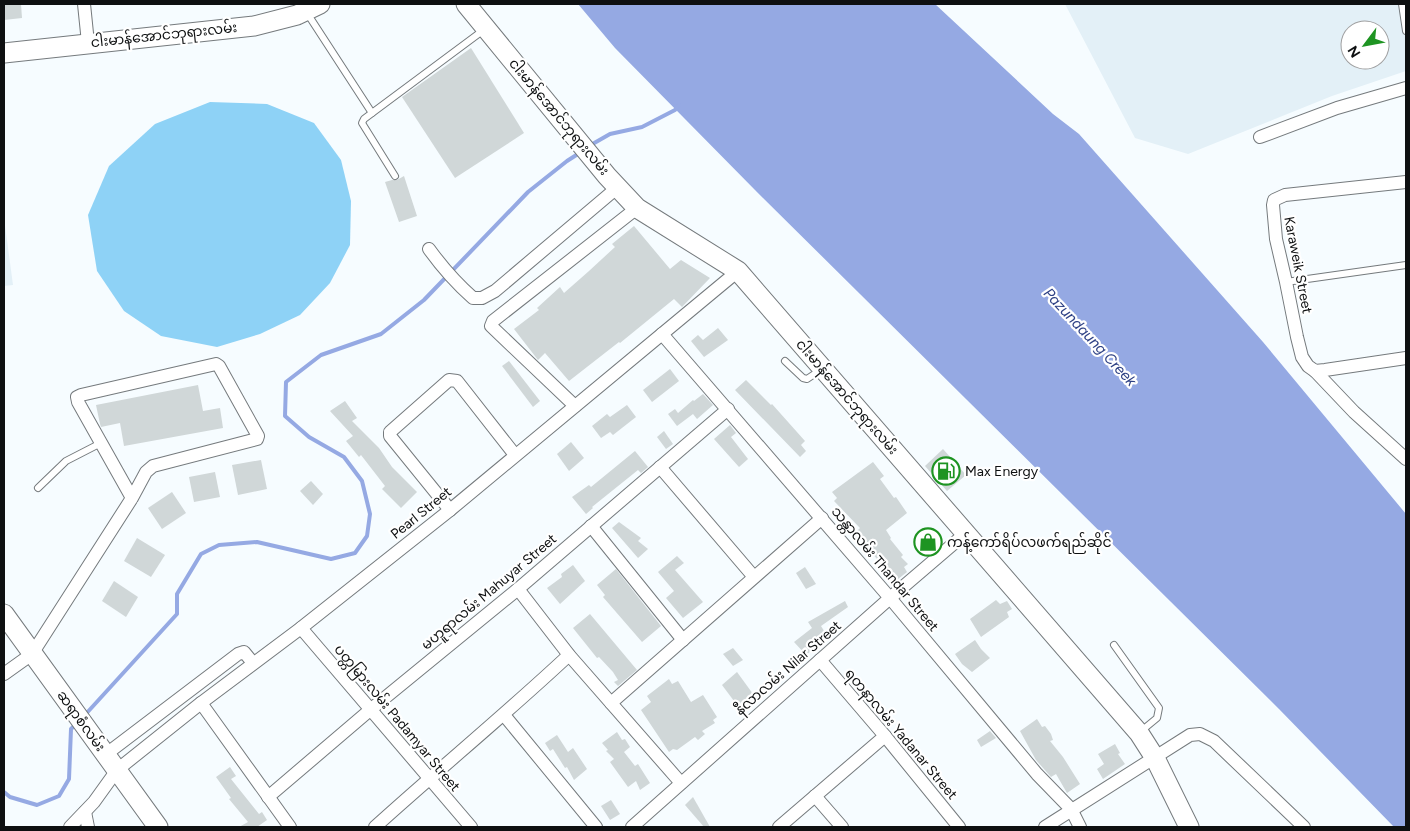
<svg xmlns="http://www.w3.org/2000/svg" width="1410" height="831" font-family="Figtree,'Noto Sans Myanmar',sans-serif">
<rect width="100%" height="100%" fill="#f6fcff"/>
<!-- built -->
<g fill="#e3f0f7" fill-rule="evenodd">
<path d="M1065 4H1406V71L1332 96 1188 154 1135 138ZM1350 30H1380V60H1350Z"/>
<polygon points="4,218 13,285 4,286"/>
</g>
<!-- green -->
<polygon fill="#8ed2f6" points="210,102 267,104 314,123 341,160 351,201 350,245 330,283 300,315 260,334 217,347 161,336 124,311 97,271 88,215 109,166 155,124"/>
<!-- water -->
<polygon fill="#95a9e3" points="578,4 935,4 1053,114 1079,134 1263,342 1406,514 1406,827 1394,827 1279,709 755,190 615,48"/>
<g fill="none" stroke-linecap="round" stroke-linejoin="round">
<!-- stream -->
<g stroke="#95a9e3" stroke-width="4">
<polyline points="589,146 610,134 642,127 675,110 679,105"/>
<polyline points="84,716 177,614 177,594 201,554 219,545 257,542 331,559 355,553 367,536 370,514 362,481 344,457 309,437 285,416 286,382 321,355 381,334 424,300 528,192 567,161 581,152"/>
<polyline points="4,792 10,797 37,805 59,796 69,779 71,729 77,723"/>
</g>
</g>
<!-- building -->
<g fill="#d0d7d8">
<polygon points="4,4 21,4 22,18 4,20"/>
<polygon points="471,48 524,133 455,178 402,97"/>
<polygon points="404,176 417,216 399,222 385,182 392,180 397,180"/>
<polygon points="634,226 670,269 681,260 710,278 682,307 674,299 620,343 619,342 569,381 545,353 538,360 514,329 539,310 537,308 560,287 564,293 589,271 615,247 612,244"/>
<polygon points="718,328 728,340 704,357 691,341 698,335 703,340"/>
<polygon points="509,361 540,401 533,407 502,366"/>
<polygon points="670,369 679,381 652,402 643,390"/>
<polygon points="746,380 771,405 772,404 805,441 801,445 806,451 800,457 735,390"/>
<polygon points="198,385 203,411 220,408 223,428 124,446 120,423 101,427 100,424 96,405"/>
<polygon points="703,394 713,405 697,419 693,414 677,426 668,414 675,409 678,413 693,400 694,401"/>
<polygon points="345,401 357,418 352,421 379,448 392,467 417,492 401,508 382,489 385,486 361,455 359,457 346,441 353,436 330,411"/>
<polygon points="627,405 636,417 613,435 610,432 601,438 592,426 607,414 610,417"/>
<polygon points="730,425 736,433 731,437 748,459 739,467 714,439"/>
<polygon points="664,431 673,444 666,449 657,437"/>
<polygon points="571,442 584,458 569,471 557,454"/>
<polygon points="943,449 966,475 947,491 925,466"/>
<polygon points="635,451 648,467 641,473 638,470 592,507 593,508 586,514 572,497 589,485 591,487"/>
<polygon points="261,460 267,489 238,495 232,465"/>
<polygon points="873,462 884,476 880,479 894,498 896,497 907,513 886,530 891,538 890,539 903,555 901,557 908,564 904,567 907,572 893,583 884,572 886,570 872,553 863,538 857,531 860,528 834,501 837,498 832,492"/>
<polygon points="215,472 220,497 194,502 189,477"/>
<polygon points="311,481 323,494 313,505 300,491"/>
<polygon points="172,492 186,513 162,529 148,508"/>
<polygon points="619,522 641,538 638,541 648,549 638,558 612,528"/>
<polygon points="137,538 165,555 151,577 124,561"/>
<polygon points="677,556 684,563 675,570 703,602 683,618 666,598 674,591 658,572"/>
<polygon points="573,565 585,581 560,604 547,588 562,577 561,574"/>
<polygon points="805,567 816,584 806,589 796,573"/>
<polygon points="616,569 661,626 642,642 603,597 605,595 597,585"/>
<polygon points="114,581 138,597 126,617 102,601"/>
<polygon points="996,600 1000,604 1007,601 1012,609 1007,612 1009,617 981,637 970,619"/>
<polygon points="845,601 848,607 821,626 826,634 818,639 821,643 806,655 794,642 812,628 808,622"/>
<polygon points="590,614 637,670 618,686 614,682 618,680 613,672 599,657 597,658 573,628"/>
<polygon points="975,640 981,649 990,658 972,672 962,664 955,654"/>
<polygon points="733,648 743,660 733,666 723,654"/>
<polygon points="737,672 753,694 737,705 722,685"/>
<polygon points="669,679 672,684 678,681 691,702 703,695 717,717 713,720 715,723 702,731 705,734 698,740 695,737 677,750 673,749 669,752 641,710 651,702 647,696"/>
<polygon points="1037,719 1042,727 1045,726 1051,734 1053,740 1050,741 1063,757 1080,784 1067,793 1056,774 1051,777 1036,760 1020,731"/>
<polygon points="990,731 996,738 981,747 977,740"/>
<polygon points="617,732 622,740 625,739 630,747 624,752 635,766 638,764 650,783 640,790 636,781 628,787 610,762 614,759 606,751 608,750 602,743"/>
<polygon points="557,735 568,752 573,748 587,769 574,780 567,767 565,768 553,749 550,751 545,743"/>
<polygon points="1115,744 1120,753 1118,754 1125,764 1103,779 1097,769 1104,764 1098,754"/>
<polygon points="230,767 236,776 231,779 259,814 262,812 267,820 257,827 239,827 248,822 229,799 231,798 216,777"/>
<polygon points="693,797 710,827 704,827 685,805"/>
<polygon points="611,800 620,814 610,820 601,806"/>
</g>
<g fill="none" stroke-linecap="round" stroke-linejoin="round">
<!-- lane casing -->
<g stroke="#757a7d" stroke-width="8">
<g id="lane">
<polyline points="1402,4 1406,31"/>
<polyline points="307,13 372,113 485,29"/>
<polyline points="372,113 364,119 362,123 395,176"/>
<polyline points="1286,282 1406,265"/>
<polyline points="785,361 803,378 807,379 822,369"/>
<polyline points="38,488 66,461 101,443"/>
<polyline points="1114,645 1159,708 1157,718 1140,732"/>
</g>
</g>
<!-- street casing -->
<g stroke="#757a7d" stroke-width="14">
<g id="street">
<polyline points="84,4 88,43"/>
<polyline points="1260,137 1337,108 1406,88"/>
<polyline points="1406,182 1285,195 1274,200 1273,205 1276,239 1286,282 1297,337 1302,357 1308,366 1315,371 1325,370 1406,358"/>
<path d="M429 249C442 267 456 283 473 298H482L495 291 618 187"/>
<polyline points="662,334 890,598 1037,774 1071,809 1080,827"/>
<polyline points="1315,371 1354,412 1406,459"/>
<polyline points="575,406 491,326 493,321 637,208"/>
<polyline points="660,467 754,577"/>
<polyline points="450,510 390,436 390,432 449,380 457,381 515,455"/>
<polyline points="591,526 683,640"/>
<polyline points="518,589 569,655 681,783"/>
<polyline points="301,628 471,827"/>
<polyline points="820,660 885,736 959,827"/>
<polyline points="4,674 32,654 132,498 146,472 153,466 257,439 258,436 219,366 216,364 81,395 77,397 78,402 132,498"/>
<polyline points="201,703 290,827"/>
<polyline points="611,703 822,518"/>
<polyline points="504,715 596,827"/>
<polyline points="105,755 238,654 244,652 253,663"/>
<polyline points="815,796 842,827"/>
<polyline points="268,797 370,710 518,589 728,409"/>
<polyline points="85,812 88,827"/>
<polyline points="70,827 94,802 117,770 201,703 301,628 450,510 738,271"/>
<path d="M375 827C439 769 506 714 569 655"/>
<polyline points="632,827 890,598 966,533"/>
<polyline points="779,827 885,736"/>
<polyline points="1045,827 1190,735 1200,734 1214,741 1304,827"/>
</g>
</g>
<!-- secondary casing -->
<g stroke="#757a7d" stroke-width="21">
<g id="secondary">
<polyline points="466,4 607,176 637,208 738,271 1139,733 1155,758 1189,827"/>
<polyline points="4,53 254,26 297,15 320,4"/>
<polyline points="4,614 158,827"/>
</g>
</g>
<!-- lane -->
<use href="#lane" stroke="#fff" stroke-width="6"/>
<!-- street -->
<use href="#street" stroke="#fff" stroke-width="12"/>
<!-- secondary -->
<use href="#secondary" stroke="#fff" stroke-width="19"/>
</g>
<!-- icons -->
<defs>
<g id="fuel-ring" transform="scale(1.4375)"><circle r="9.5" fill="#fff" stroke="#1e9422" stroke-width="1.5"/><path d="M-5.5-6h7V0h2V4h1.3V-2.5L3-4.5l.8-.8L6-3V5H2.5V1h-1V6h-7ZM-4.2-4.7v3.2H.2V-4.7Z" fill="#1e9422"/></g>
<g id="shop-ring" transform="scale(1.4375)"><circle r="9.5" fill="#fff" stroke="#1e9422" stroke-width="1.5"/><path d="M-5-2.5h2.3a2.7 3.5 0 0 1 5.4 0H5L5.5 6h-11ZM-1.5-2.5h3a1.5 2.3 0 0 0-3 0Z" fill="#1e9422"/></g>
</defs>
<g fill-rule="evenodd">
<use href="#fuel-ring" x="946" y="471"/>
<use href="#shop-ring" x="928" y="542"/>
</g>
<g text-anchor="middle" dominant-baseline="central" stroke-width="4.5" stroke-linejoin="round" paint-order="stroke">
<!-- street labels -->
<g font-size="14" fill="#0e1011" stroke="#fff">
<text transform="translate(164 35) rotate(-6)">ငါးမာန်အောင်ဘုရားလမ်း</text>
<text transform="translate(559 117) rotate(50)">ငါးမာန်အောင်ဘုရားလမ်း</text>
<text transform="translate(1298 265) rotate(79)">Karaweik Street</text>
<text transform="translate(847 397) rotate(49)">ငါးမာန်အောင်ဘုရားလမ်း</text>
<text transform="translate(421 513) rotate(-39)">Pearl Street</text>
<text transform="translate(885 569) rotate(50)">သန္တာလမ်း Thandar Street</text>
<text transform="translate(489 592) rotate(-40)">မဟူရာလမ်း Mahuyar Street</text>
<text transform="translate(788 668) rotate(-41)">နီလာလမ်း Nilar Street</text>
<text transform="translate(397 718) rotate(50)">ပတ္တမြားလမ်း Padamyar Street</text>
<text transform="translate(81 721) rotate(54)">ဆရာစံလမ်း</text>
<text transform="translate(901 734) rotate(50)">ရတနာလမ်း Yadanar Street</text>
</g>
<!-- poi labels -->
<g font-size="14" fill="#0e1011" stroke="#fff" text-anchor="start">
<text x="965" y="471">Max Energy</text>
<text x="947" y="542">ကန့်ကော်ရိပ်လဖက်ရည်ဆိုင်</text>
</g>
<!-- water labels -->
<g font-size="15" font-style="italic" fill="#2e4185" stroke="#fff">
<text transform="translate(1090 337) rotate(47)">Pazundaung Creek</text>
</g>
</g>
<!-- border -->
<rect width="1410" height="831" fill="none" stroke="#0e1011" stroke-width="10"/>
<!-- north arrow -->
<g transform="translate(1365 45) rotate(238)"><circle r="24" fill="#ffffff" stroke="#9f9fa0"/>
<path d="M0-4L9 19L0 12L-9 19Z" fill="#1e9422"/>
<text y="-8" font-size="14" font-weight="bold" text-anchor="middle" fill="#0e1011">N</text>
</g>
</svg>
